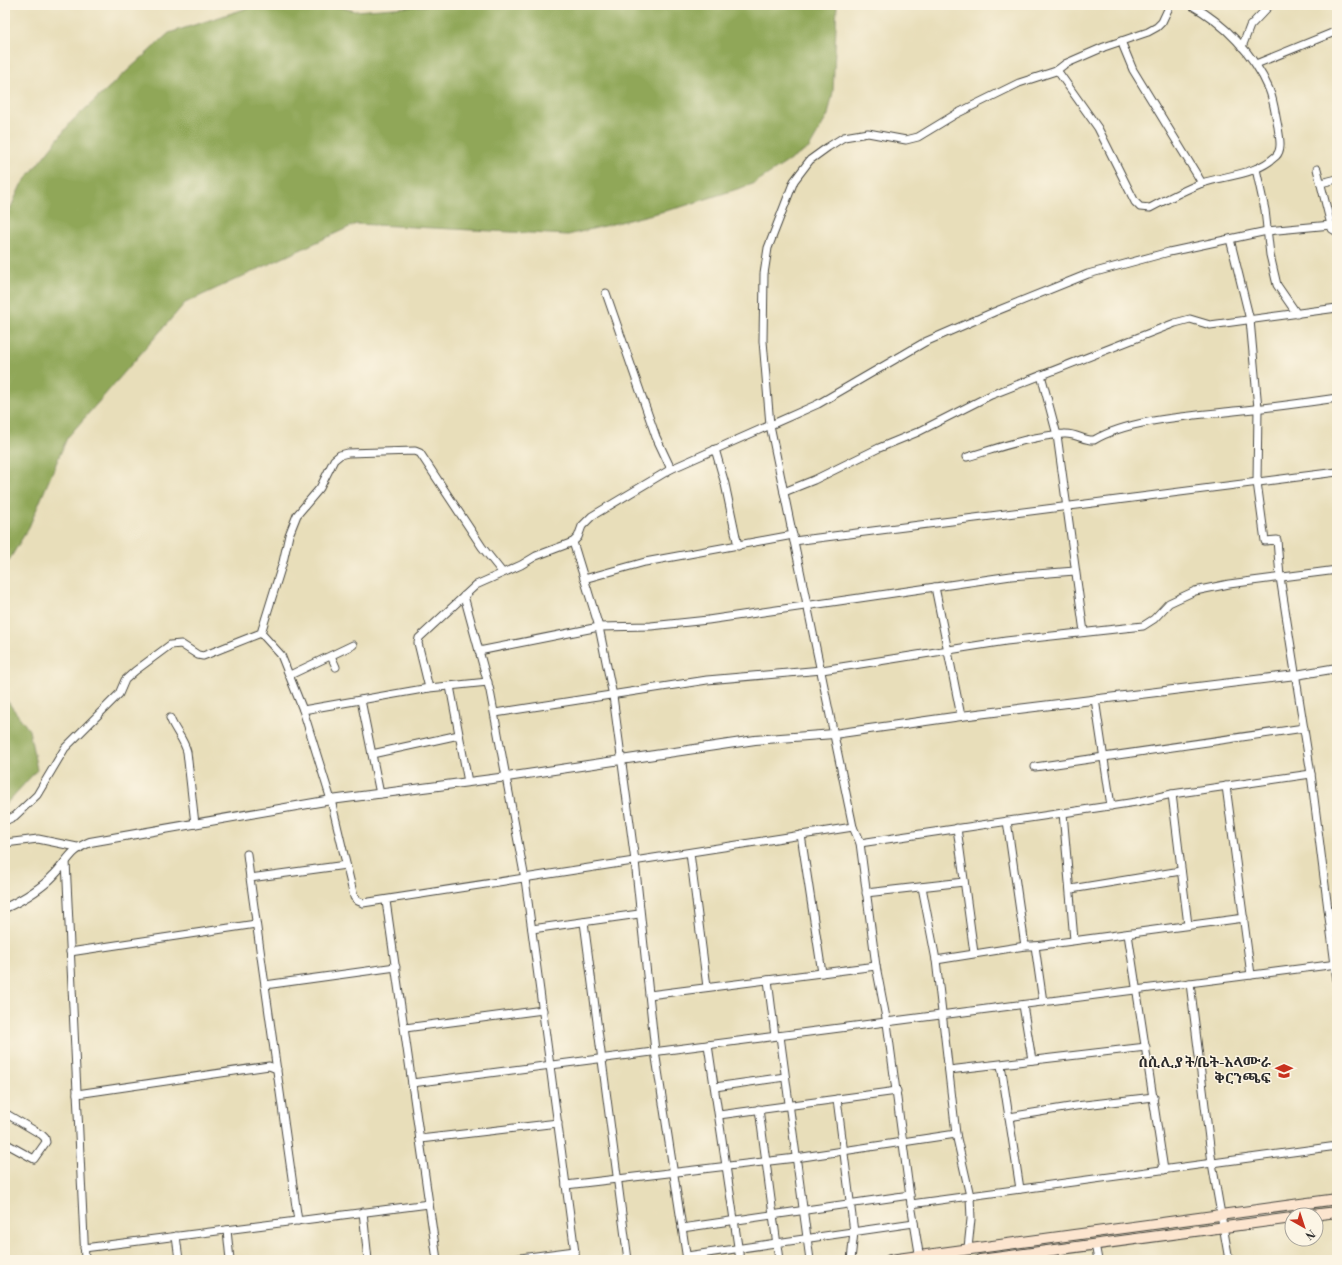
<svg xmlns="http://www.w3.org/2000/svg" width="1342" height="1265" font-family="'Libre Bodoni','Noto Serif Ethiopic',serif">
<rect width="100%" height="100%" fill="#fcf5e5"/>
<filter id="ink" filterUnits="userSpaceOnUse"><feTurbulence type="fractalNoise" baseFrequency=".025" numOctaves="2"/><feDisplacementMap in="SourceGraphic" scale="8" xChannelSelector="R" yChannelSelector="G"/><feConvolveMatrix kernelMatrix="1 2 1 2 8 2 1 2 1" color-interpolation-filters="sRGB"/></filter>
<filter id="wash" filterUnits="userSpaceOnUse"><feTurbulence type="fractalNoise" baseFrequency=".012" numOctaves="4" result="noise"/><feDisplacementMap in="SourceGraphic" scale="16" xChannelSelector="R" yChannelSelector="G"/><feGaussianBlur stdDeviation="0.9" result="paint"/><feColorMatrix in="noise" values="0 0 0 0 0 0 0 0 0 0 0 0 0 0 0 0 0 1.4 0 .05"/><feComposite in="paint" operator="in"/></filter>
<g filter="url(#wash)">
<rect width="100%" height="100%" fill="#e8deba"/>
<!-- forest -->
<g fill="#90a759" stroke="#5e6942">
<polygon points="257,5 331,5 355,11 434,5 837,5 833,92 828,115 809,148 753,184 681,207 568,235 356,224 185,303 67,438 29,527 5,567 5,220 21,185 72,121 169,33"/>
<polygon points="5,698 29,730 37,770 5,805"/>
</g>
</g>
<g filter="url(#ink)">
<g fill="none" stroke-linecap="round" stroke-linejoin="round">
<!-- minor casing -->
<g stroke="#474640" stroke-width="9">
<g id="minor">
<polyline points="1121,41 1133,70 1202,183"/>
<polyline points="1242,47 1250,26 1270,5"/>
<polyline points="1256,64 1337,31"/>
<path d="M1057 70 1098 128 1135 202 1140 207 1150 208C1167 199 1184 190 1202 183 1227 175 1256 175 1276 156 1283 149 1279 136 1278 127 1275 114 1274 101 1269 89 1254 54 1224 23 1191 5"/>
<polyline points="1256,169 1265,210 1270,255 1277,285 1297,314"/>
<polyline points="1317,169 1332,229 1337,232"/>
<polyline points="1321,183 1337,179"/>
<polyline points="1230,239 1250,320 1258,408 1257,482 1265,541 1277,540 1280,577 1311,774 1337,981"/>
<polyline points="606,293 656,437 671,469"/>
<polyline points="1041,375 1057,435 1084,632"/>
<polyline points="715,449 725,484 738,546"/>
<path d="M967 457C998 448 1031 436 1064 434 1076 433 1084 441 1094 440 1130 419 1192 416 1234 411 1268 408 1303 403 1337 398"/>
<polyline points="784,492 814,480 879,448 918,432 991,395 1175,323 1190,319 1210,325 1337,308"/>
<polyline points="794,541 1337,472"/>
<polyline points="573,542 599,627 613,696 635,861 655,1051 687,1260"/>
<polyline points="584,579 645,562 793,535"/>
<polyline points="935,587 961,716"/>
<polyline points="464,596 490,691 525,879 576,1260"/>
<polyline points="261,633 281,655 303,710 331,800 354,897 358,901 363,903 853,827"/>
<polyline points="479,651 599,627 651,626 708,620 1011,576 1075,571"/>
<polyline points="331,656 336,667"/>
<polyline points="290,675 353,645"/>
<polyline points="450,686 468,782"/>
<polyline points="429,688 418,643 419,638 476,585 521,565 536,556 573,542 578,537 582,526 592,516 671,469 818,404 925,342 994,312 1088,274 1169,252 1267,231 1331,225"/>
<polyline points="1095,699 1111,806"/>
<polyline points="361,700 380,794"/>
<polyline points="303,710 429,688 488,682"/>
<polyline points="495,713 707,680 822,670 1006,641 1143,626 1154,619 1169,603 1195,591 1229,584 1337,570"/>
<path d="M170 718C175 731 184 739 187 752L195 824"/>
<polyline points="372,754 459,735"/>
<polyline points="1035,767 1304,728"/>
<polyline points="1226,786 1251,975"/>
<polyline points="1172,794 1188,925"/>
<polyline points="1063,813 1074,940"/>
<polyline points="5,821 15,816 37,795 65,748 119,694 125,680 135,671 170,645 181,644 198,655 203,656 261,633 283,562 289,535 297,515 320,488 334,460 340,455 348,453 415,451 420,453 482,547 502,572"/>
<polyline points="1007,821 1025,946"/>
<polyline points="957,828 974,953"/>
<polyline points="801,835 822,973"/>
<polyline points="5,843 38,839 77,847"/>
<polyline points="860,843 1063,813 1136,802 1172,794 1311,774"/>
<polyline points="690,853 707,987"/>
<polyline points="247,854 250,878"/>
<polyline points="66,861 85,1260"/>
<polyline points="922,887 936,960 956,1134 970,1196 971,1219 968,1248"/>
<polyline points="1071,889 1181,871"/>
<polyline points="866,893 964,882"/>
<polyline points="386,901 437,1260"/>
<polyline points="584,922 628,1260"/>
<polyline points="532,929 639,914"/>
<polyline points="1128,934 1164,1170"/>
<polyline points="1035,946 1043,1002"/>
<polyline points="70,952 256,924"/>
<polyline points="936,960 1025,946 1035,946 1244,918"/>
<polyline points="768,980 775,1036"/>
<polyline points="1190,983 1212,1163 1229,1260"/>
<polyline points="265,985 396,967"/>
<polyline points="649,995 876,966"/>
<polyline points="1023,1005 1032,1060"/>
<polyline points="405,1028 543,1010"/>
<polyline points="780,1036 810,1260"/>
<polyline points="708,1045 740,1260"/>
<polyline points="1001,1065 1020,1189"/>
<polyline points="949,1070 1146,1047"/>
<polyline points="412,1083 1337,964"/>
<polyline points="715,1087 785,1077"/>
<polyline points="77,1094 269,1066 277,1069"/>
<polyline points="837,1099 854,1232 851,1260"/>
<polyline points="759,1109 779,1260"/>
<polyline points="5,1113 42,1135 45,1138 46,1142 34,1159 5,1143"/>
<polyline points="719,1115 897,1091"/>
<polyline points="1009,1117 1076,1106 1154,1097"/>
<polyline points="420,1139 558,1123"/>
<polyline points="566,1185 796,1158 956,1134"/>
<polyline points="911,1204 1337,1146"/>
<polyline points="363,1212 368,1260"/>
<polyline points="298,1221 250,878 346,865"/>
<polyline points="682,1228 910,1195"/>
<polyline points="227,1230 230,1260"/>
<polyline points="176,1236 179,1260"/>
<polyline points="1095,1244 1098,1260"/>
<polyline points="84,1248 429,1204"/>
<polyline points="687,1256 914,1223"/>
<polyline points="920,1259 911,1204 887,1023 876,966 860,843 853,827 770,425 763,341 764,274 768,248 794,181 810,160 828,147 844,137 868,133 906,140 918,137 956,114 1019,83 1056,71 1065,64 1104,47 1148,32 1157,27 1162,22 1170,5"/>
<polyline points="505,1260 575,1251"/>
</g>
</g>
<!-- tertiary casing -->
<g stroke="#474640" stroke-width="10">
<path id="tertiary" d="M5 908C22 900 41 889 54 875 68 861 70 850 90 842L331 800 507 777 755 740 834 734 961 716 1296 675 1337 668"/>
</g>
<!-- secondary casing -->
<g stroke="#474640" stroke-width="12">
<g id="secondary">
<polyline points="1312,1215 1337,1212"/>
<polyline points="890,1260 1337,1199"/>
<polyline points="980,1260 1292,1218"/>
</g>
</g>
<!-- minor -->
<use href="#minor" stroke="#fff" stroke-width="7"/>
<!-- tertiary -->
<use href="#tertiary" stroke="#fff" stroke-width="8"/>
<!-- secondary -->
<use href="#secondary" stroke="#fce5cf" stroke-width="10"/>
</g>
</g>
<!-- icons -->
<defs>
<g id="school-bare" transform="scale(1.38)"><path d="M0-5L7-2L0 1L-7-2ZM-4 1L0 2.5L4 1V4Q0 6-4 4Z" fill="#c8321e" stroke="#fcf5e5" stroke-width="2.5" paint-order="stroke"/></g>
</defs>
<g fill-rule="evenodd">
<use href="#school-bare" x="1284" y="1071"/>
</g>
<g text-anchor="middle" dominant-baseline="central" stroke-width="3" stroke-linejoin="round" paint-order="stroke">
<!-- poi labels -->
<g font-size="14" font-weight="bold" fill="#2b2b2b" stroke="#fcf5e5" text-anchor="end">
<text x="1271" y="1063">ሰሲሊያ ት/ቤት-አላሙራ<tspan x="1271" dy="16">ቅርንጫፍ</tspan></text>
</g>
</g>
<!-- margin -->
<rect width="1342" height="1265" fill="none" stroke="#fcf5e5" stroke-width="20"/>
<!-- north arrow -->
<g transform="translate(1304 1227) rotate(141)"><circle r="19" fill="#fcf5e5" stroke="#a8a49b"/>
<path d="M0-3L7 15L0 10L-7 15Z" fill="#c8321e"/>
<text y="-6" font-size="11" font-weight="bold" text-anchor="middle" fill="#2b2b2b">N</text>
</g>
</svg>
